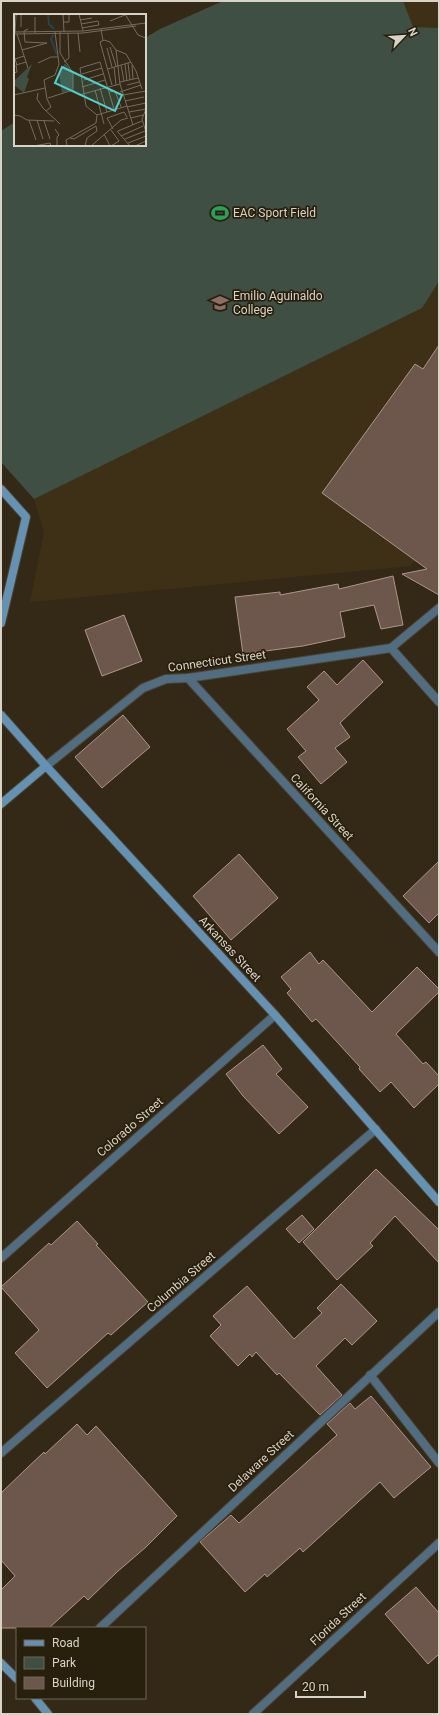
<svg xmlns="http://www.w3.org/2000/svg" width="440" height="1715" font-family="Roboto,sans-serif">
<rect width="100%" height="100%" fill="#342916"/>
<!-- built -->
<polygon fill="#3e3017" points="223,1 439,1 439,525 411,566 30,602 44,532 34,499 1,462 1,131 15,122 15,145 145,145 145,38 160,29"/>
<!-- green -->
<polygon fill="#3f4f44" points="223,1 403,1 413,27 439,28 439,281 422,308 34,499 1,462 1,131 15,122 15,145 145,145 145,38 160,29"/>
<!-- building -->
<g fill="#6d564c" stroke="#ad9589">
<polygon points="439,345 439,595 402,574 427,569 322,493 415,364 423,369"/>
<polygon points="393,576 403,625 381,629 374,605 340,612 345,637 303,646 243,654 235,597 280,592 280,595 338,584 339,589"/>
<polygon points="124,615 142,661 102,676 85,630"/>
<polygon points="363,660 383,682 340,723 350,737 335,748 347,762 321,784 298,757 306,751 287,729 319,700 307,687 324,671 337,685"/>
<polygon points="123,715 150,747 102,788 75,757"/>
<polygon points="239,854 278,898 231,940 193,896"/>
<polygon points="439,861 439,913 429,923 403,896"/>
<polygon points="310,952 319,964 323,960 372,1012 417,967 439,989 439,992 396,1034 423,1064 426,1062 439,1076 439,1084 414,1108 391,1082 380,1092 359,1069 360,1067 316,1019 312,1022 287,993 291,989 281,977"/>
<polygon points="263,1045 282,1069 276,1074 308,1107 279,1134 243,1096 226,1074"/>
<polygon points="376,1169 439,1230 439,1263 395,1216 370,1243 373,1246 337,1280 303,1242"/>
<polygon points="302,1215 314,1229 299,1243 286,1229"/>
<polygon points="77,1221 98,1244 96,1245 148,1302 111,1335 108,1333 47,1388 15,1353 39,1330 1,1287 49,1243 51,1245"/>
<polygon points="341,1284 377,1321 352,1345 345,1338 316,1366 342,1395 320,1415 279,1373 277,1375 256,1352 252,1357 250,1354 238,1366 210,1336 221,1325 213,1316 247,1286 294,1339 322,1313 317,1308"/>
<polygon points="371,1396 431,1467 394,1498 380,1482 303,1552 300,1548 267,1577 265,1574 245,1592 200,1542 231,1515 239,1523 337,1435 327,1424 350,1403 355,1409"/>
<polygon points="77,1424 87,1435 96,1426 177,1516 146,1547 117,1572 88,1600 84,1596 49,1628 1,1628 1,1590 15,1576 1,1560 1,1493 26,1469 44,1452 45,1454"/>
<polygon points="416,1587 439,1613 439,1654 428,1664 385,1614"/>
</g>
<g fill="none" stroke-linecap="round" stroke-linejoin="round">
<!-- street casing -->
<g stroke="#4e4432" stroke-width="10">
<g id="street">
<polyline points="391,648 439,702"/>
<polyline points="188,678 439,952"/>
<polyline points="46,766 143,688 166,679 188,678 391,648 439,608"/>
<polyline points="1,1258 275,1015"/>
<polyline points="370,1375 439,1463"/>
<polyline points="1,1453 376,1129"/>
<polyline points="100,1628 439,1312"/>
<polyline points="253,1714 439,1543"/>
</g>
</g>
<!-- secondary casing -->
<g stroke="#4e4432" stroke-width="10">
<g id="secondary">
<polyline points="1,489 26,517 1,623"/>
<polyline points="1,715 46,766 275,1015 439,1202"/>
<polyline points="1,804 46,766"/>
<polyline points="1,1663 17,1679"/>
<polyline points="35,1698 48,1714"/>
</g>
</g>
<!-- street -->
<use href="#street" stroke="#516d81" stroke-width="8"/>
<!-- secondary -->
<use href="#secondary" stroke="#6592b2" stroke-width="8"/>
</g>
<!-- icons -->
<defs>
<g id="stadium-bare" transform="scale(1.38)"><path d="M0-5a6.5 5 0 1 0 0 10a6.5 5 0 1 0 0-10ZM-3.5-1.8h7v3.6h-7Z" fill="#2e9e5b" stroke="#291f0d" stroke-width="2.5" paint-order="stroke"/></g>
<g id="university-bare" transform="scale(1.38)"><path d="M0-5L7-2L0 1L-7-2ZM-4 1L0 2.5L4 1V4Q0 6-4 4Z" fill="#8d6e63" stroke="#291f0d" stroke-width="2.5" paint-order="stroke"/></g>
</defs>
<g fill-rule="evenodd">
<use href="#stadium-bare" x="220" y="213"/>
<use href="#university-bare" x="220" y="303"/>
</g>
<g text-anchor="middle" dominant-baseline="central" stroke-width="3.5" stroke-linejoin="round" paint-order="stroke">
<!-- poi labels -->
<g font-size="12" fill="#d9d2c7" stroke="#291f0d" text-anchor="start">
<text x="233" y="213">EAC Sport Field</text>
<text x="233" y="296">Emilio Aguinaldo<tspan x="233" dy="14">College</tspan></text>
</g>
<!-- street labels -->
<g font-size="12" fill="#d9d2c7" stroke="#291f0d">
<text transform="translate(217 661) rotate(-8)">Connecticut Street</text>
<text transform="translate(322 807) rotate(47)">California Street</text>
<text transform="translate(230 949) rotate(47)">Arkansas Street</text>
<text transform="translate(130 1127) rotate(-41)">Colorado Street</text>
<text transform="translate(181 1282) rotate(-41)">Columbia Street</text>
<text transform="translate(261 1461) rotate(-43)">Delaware Street</text>
<text transform="translate(338 1619) rotate(-43)">Florida Street</text>
</g>
</g>
<!-- overview -->
<g transform="translate(14 14)">
<rect width="132" height="132" fill="#342916"/>
<path d="M51 49 59 59V76L48 79 45 60ZM18 50 13 63 15 65 10 79 0 71V67Z" fill="#3f4f44"/>
<path fill="none" stroke="#26434f" stroke-width="2" d="M34 0 35 10 40 15M39 21 37 25 43 41"/>
<path fill="none" stroke="#766d5d" stroke-width="1" d="M7 0V13M49 0 50 18M65 0 69 17M111 0 124 21 132 24M21 3V19M66 6 78 4M96 7 111 1M50 8H55V0M67 10 84 7 85 11M68 14 85 11M14 15 10 17 11 28 33 29M87 15 89 27M0 18 69 17 132 9M46 18V39L59 59V75M1 19 2 1 6 0M64 19 66 38M0 20 69 19 122 12M3 20 14 54M96 33 102 52M93 34 98 53M8 36 33 29M102 36 112 40 122 57 128 75M50 48 55 44 54 19M24 49 37 43H44M114 49 116 66M111 50 113 67M3 51 1 45 10 42M107 51 110 67M118 51 119 65M100 53 102 71M94 55 117 48M0 59 3 58 2 51 12 48M68 60 88 54M70 66 89 60M106 68 124 64M98 71 86 28 90 26 96 28 102 36 106 70 119 111M113 71 125 68M68 73 91 66M86 74 93 98M81 76 90 110M95 78 101 77 107 93M106 78 127 71M24 79 23 85 29 94 46 110M0 81 31 74M109 81 132 77M34 84 59 76 65 81 106 70M33 85 30 66 41 61 45 50 41 18M111 87 130 83M113 93 132 89M132 95 128 105 132 118M32 97 37 93 33 85M115 98 132 95M0 101 6 102 13 106 40 107M83 101 72 92 66 54 86 48 100 95M83 101 113 92M117 104 129 101M15 106 22 126M23 106 29 125M30 107 36 125M41 115 45 121 43 123V132M99 115 93 104 110 98 113 103M97 116 105 127 97 132M103 117 116 132M104 117 128 107M90 120 96 132M107 122 129 112M56 124 60 125 82 112 83 117 73 124 71 132M111 125 131 117M114 129 132 122M20 132 36 129 37 132M53 132 52 126 82 109 83 101M77 132 107 106 114 104M121 132 132 127"/>
<path fill="#52cdcc" fill-opacity="0.15" stroke="#52cdcc" stroke-width="2" d="M48 53 108 81 101 97 41 69Z"/>
<rect width="132" height="132" fill="none" stroke="#d9d2c7" stroke-width="2"/>
</g>
<!-- border -->
<rect width="440" height="1715" fill="none" stroke="#d9d2c7" stroke-width="4"/>
<!-- legend -->
<rect x="16" y="1627" width="130" height="72" fill="#291f0d" stroke="#6f6757"/>
<rect x="24" y="1640" width="20" height="6" fill="#6592b2" stroke="#6f6757"/>
<text x="52" y="1647" font-size="12" fill="#d9d2c7">Road</text>
<rect x="24" y="1657" width="20" height="12" fill="#3f4f44" stroke="#6f6757"/>
<text x="52" y="1667" font-size="12" fill="#d9d2c7">Park</text>
<rect x="24" y="1677" width="20" height="12" fill="#6d564c" stroke="#6f6757"/>
<text x="52" y="1687" font-size="12" fill="#d9d2c7">Building</text>
<!-- north arrow -->
<g transform="translate(404 36) rotate(65)" stroke="#291f0d" stroke-width="3" paint-order="stroke">
<path d="M0-3L7 15L0 10L-7 15Z" fill="#d9d2c7"/>
<text y="-6" font-size="11" font-weight="bold" text-anchor="middle" fill="#d9d2c7">N</text>
</g>
<!-- scale -->
<path d="M296 1691v6h69v-6" fill="none" stroke="#d9d2c7" stroke-width="2"/>
<text x="302" y="1691" font-size="12" fill="#d9d2c7" stroke="#291f0d" stroke-width="3" paint-order="stroke">20 m</text>
</svg>
